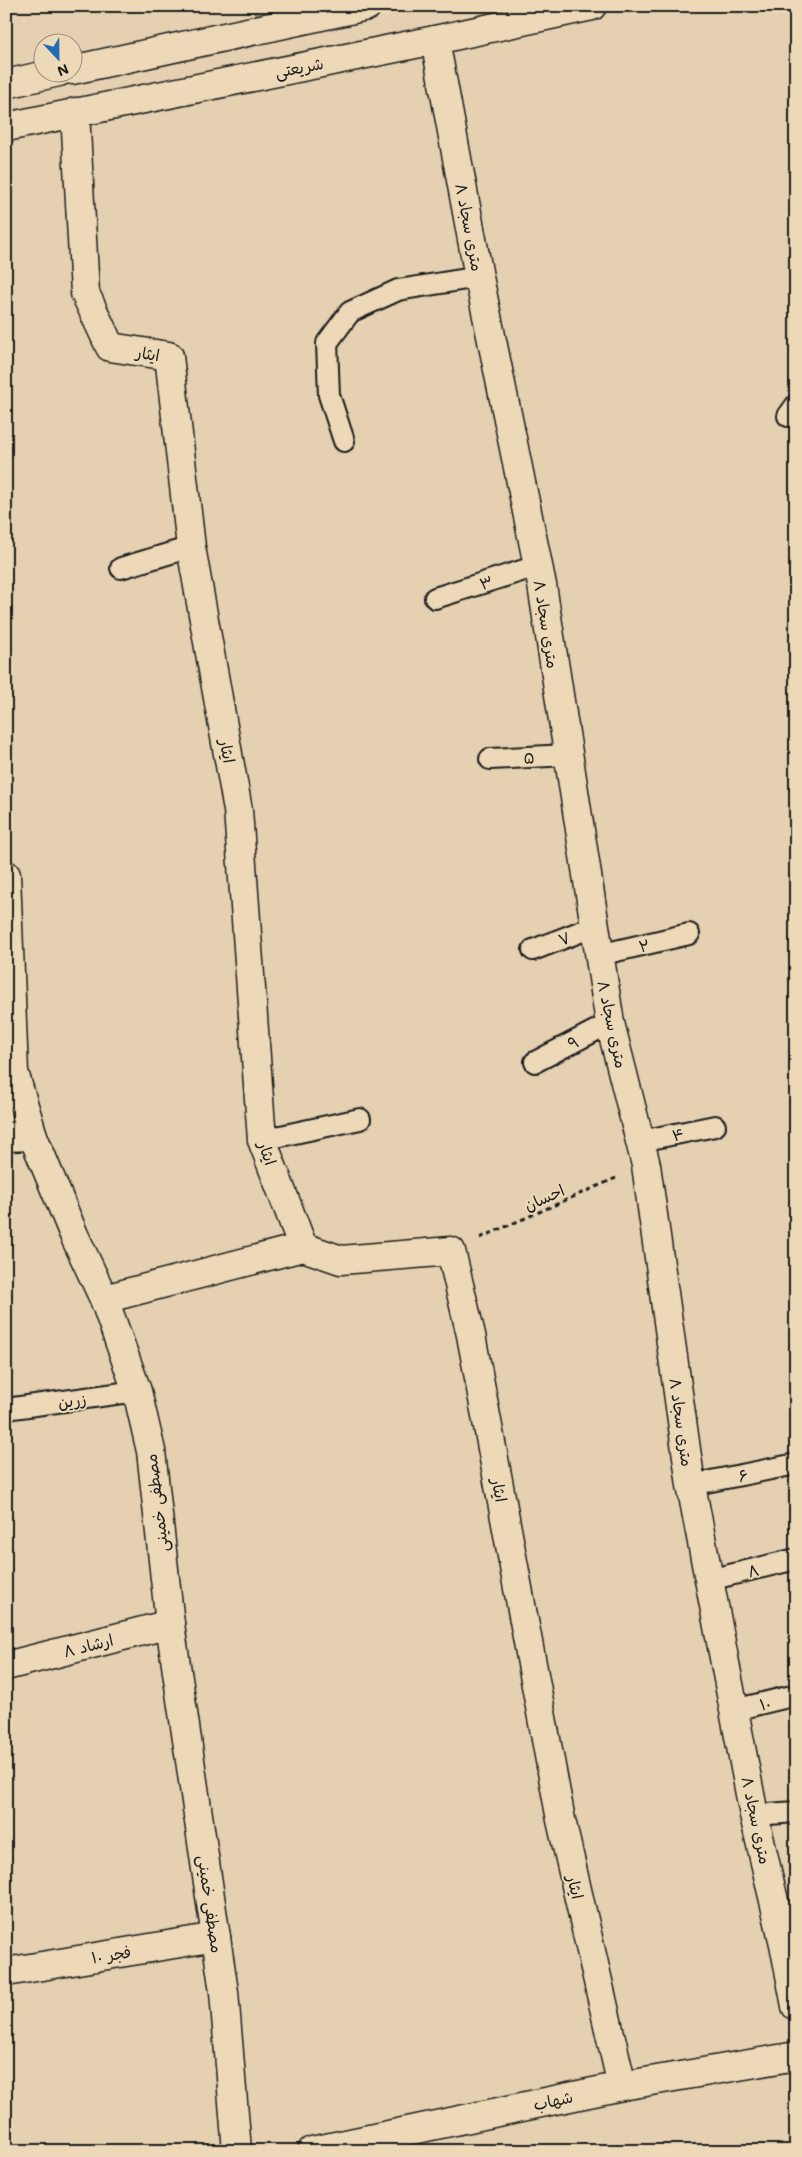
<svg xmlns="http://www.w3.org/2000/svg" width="802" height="2157" font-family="Mali,'Playpen Sans Arabic',sans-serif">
<rect width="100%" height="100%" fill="#e5d1b1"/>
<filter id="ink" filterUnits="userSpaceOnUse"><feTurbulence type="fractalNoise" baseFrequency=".02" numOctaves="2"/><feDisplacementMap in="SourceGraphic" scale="10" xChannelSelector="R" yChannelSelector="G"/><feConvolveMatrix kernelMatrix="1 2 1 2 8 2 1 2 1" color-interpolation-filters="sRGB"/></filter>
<g filter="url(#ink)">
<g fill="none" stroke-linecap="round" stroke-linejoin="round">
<!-- lane casing -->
<g stroke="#1c1c1c" stroke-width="24">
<g id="lane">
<polyline points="788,416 796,405"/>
<polyline points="344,441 329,395 327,343 350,312 398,290 479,277"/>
<polyline points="121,568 191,547"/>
<polyline points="435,598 537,566"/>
<polyline points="490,759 568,755"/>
<polyline points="533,950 595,926"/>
<polyline points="599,955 689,934"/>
<polyline points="535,1062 610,1023"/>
<polyline points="262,1140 360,1119"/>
<polyline points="641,1141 715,1126"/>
<polyline points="6,1409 137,1391"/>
<polyline points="691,1485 796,1464"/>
<polyline points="709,1580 796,1559"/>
<polyline points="734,1710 796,1695"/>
<polyline points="754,1815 796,1812"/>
</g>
</g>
<!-- street casing -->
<g stroke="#1c1c1c" stroke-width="31">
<g id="street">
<polyline points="435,40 479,277 542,585 610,1023 646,1165 691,1485 754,1815 784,1944 796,2006"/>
<polyline points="75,112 85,293 110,347 169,356 191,547 238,810 262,1140 303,1247 341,1260 451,1251 471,1335 561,1820 622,2086"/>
<polyline points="6,1137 33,1136"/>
<polyline points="104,1299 303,1247"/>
<polyline points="6,1666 170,1624"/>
<polyline points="6,1972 216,1937"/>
<polyline points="312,2151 622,2086 796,2056"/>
</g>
</g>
<!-- secondary casing -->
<g stroke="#1c1c1c" stroke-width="31">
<polyline id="secondary" points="6,875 14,1072 33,1136 74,1235 104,1299 137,1391 151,1451 170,1624 224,1992 237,2151"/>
</g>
<!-- primary casing -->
<g stroke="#1c1c1c" stroke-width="31">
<g id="primary">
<polyline points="72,70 367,6"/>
<polyline points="6,84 59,72"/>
<polyline points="6,127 435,40 592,6"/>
</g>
</g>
<!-- path -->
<polyline stroke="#1c1c1c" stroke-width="3" stroke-dasharray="5 4" stroke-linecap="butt" points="480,1238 616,1178"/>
<!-- lane -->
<use href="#lane" stroke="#edd9b7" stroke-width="20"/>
<!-- street -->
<use href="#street" stroke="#edd9b7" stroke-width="28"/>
<!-- secondary -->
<use href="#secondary" stroke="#edd9b7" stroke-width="28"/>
<!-- primary -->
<use href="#primary" stroke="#edd9b7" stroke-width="28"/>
</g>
</g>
<g text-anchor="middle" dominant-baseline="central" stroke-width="4" stroke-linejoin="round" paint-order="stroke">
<!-- street labels -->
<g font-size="16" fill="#1c1c1c" stroke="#edd9b7">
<text transform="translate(299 67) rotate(-11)">شریعتی</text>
<text transform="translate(470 227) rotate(79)">۸ متری سجاد</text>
<text transform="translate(148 353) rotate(9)">ایثار</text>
<text transform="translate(486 582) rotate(-17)">۳</text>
<text transform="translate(547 624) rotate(81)">۸ متری سجاد</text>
<text transform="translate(228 751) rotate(80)">ایثار</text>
<text transform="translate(529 757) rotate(-3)">۵</text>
<text transform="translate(564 938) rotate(-21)">۷</text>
<text transform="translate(644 945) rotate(-13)">۲</text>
<text transform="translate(613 1024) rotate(78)">۸ متری سجاد</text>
<text transform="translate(573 1042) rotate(-27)">۹</text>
<text transform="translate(678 1134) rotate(-12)">۴</text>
<text transform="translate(268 1153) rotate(71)">ایثار</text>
<text transform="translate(544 1197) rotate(-24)">احسان</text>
<text transform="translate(72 1400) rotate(-8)">زرین</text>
<text transform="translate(682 1422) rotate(82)">۸ متری سجاد</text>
<text transform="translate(743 1475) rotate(-11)">۶</text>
<text transform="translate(500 1490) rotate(80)">ایثار</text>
<text transform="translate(156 1503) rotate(-97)">مصطفی خمینی</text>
<text transform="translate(753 1570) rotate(-14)">۸</text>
<text transform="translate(88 1645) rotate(-14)">ارشاد ۸</text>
<text transform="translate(765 1703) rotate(-14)">۱۰</text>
<text transform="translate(757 1820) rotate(78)">۸ متری سجاد</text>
<text transform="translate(576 1887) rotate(77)">ایثار</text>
<text transform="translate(211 1904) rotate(82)">مصطفی خمینی</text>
<text transform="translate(111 1954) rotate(-9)">فجر ۱۰</text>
<text transform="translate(553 2100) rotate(-12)">شهاب</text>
</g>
</g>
<!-- margin -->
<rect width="802" height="2157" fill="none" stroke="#edd9b7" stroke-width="25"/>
<rect x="12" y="12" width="777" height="2132" fill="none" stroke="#1c1c1c" stroke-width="2" filter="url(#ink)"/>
<!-- north arrow -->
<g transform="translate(58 58) rotate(158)"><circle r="24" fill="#edd9b7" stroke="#998d79"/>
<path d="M0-4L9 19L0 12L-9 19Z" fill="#1f6fb2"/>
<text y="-8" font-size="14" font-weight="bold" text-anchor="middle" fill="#1c1c1c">N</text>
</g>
</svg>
